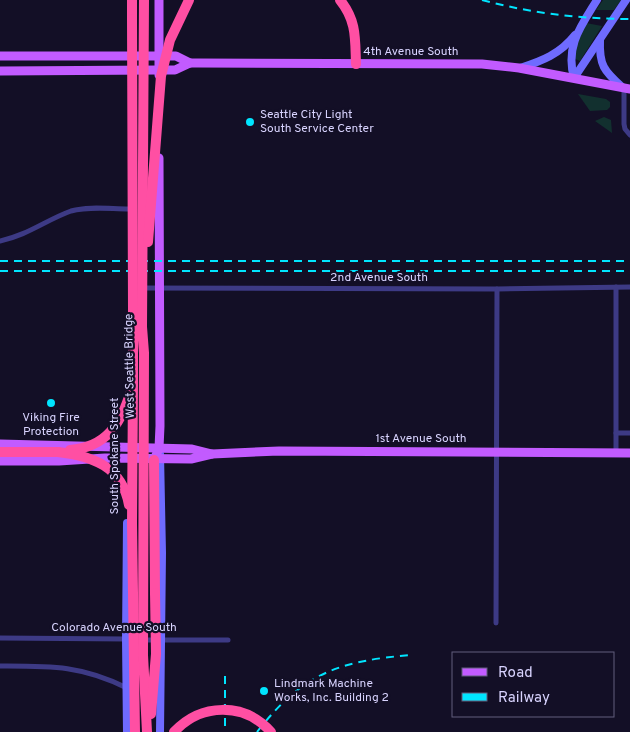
<svg xmlns="http://www.w3.org/2000/svg" width="630" height="732" font-family="Overpass,sans-serif">
<rect width="100%" height="100%" fill="#130f26"/>
<!-- green -->
<g fill="#12302f">
<polygon points="603,0 621,0 614,10 596,10"/>
<polygon points="586,23 602,26 580,61 575,59 576,45"/>
<polygon points="578,94 606,99 610,102 610,107 607,110 590,111"/>
<polygon points="604,117 611,120 612,133 595,121"/>
</g>
<g fill="none" stroke-linecap="round" stroke-linejoin="round">
<!-- street -->
<g stroke="#3d3a85" stroke-width="5">
<polyline points="624,89 624,124 625,129 630,135"/>
<path d="M0 241C28 235 46 220 71 211 89 206 110 209 129 209"/>
<polyline points="616,287 616,452"/>
<polyline points="141,288 497,289 630,287"/>
<polyline points="616,433 630,433"/>
<polyline points="496,623 497,289"/>
<polyline points="0,638 127,639"/>
<polyline points="143,640 228,640"/>
<path d="M0 666C50 666 81 665 127 688"/>
</g>
<!-- secondary -->
<g stroke="#6f6bff" stroke-width="8">
<path d="M600 40C599 65 604 71 622 87"/>
<path d="M520 68C542 61 560 54 575 35"/>
<polyline points="574,78 626,0"/>
<path d="M574 78C565 46 581 26 597 0"/>
<polyline points="160,454 162,553 160,732"/>
<polyline points="127,523 126,639 127,732"/>
</g>
<!-- primary -->
<g stroke="#c25bff" stroke-width="9">
<polyline points="159,0 159,75"/>
<polyline points="0,56 176,56 190,63"/>
<polyline points="0,71 159,70 175,70 190,63 198,63 482,64 519,68 630,89"/>
<polyline points="0,444 192,449 212,454 279,451 630,453"/>
<polyline points="154,460 159,448 160,426 159,158"/>
<polyline points="0,461 59,461 105,458 191,459 212,454"/>
</g>
<!-- highway -->
<g stroke="#ff4fa3" stroke-width="10">
<polyline points="132,0 132,19"/>
<path d="M340 0C357 21 355 39 356 64"/>
<polyline points="133,309 133,384"/>
<polyline points="0,452 58,452"/>
<polyline points="154,460 155,593"/>
</g>
<!-- rail -->
<g stroke="#00e5ff" stroke-width="2" stroke-dasharray="8 6" stroke-linecap="butt">
<path d="M482 0C531 13 579 19 630 19"/>
<polyline points="0,261 630,261"/>
<polyline points="0,271 630,271"/>
<polyline points="225,676 225,732"/>
<path d="M257 732C303 673 339 661 411 655"/>
</g>
<!-- highway-bridge -->
<g stroke="#ff4fa3" stroke-width="10">
<polyline points="144,0 142,327 144,353 143,655 147,732"/>
<polyline points="132,19 133,309"/>
<polyline points="148,242 161,76 170,40 189,0"/>
<polyline points="133,384 132,523 135,732"/>
<path d="M70 450C107 447 120 424 131 392"/>
<path d="M58 452C92 456 122 466 129 505"/>
<polyline points="151,714 156,654 155,593"/>
<path d="M174 732C201 703 244 702 271 732"/>
</g>
</g>
<!-- markers -->
<g fill="#00e5ff" stroke="#130f26" stroke-width="2">
<circle cx="250" cy="122" r="5"/>
<circle cx="51" cy="403" r="5"/>
<circle cx="264" cy="691" r="5"/>
</g>
<g text-anchor="middle" dominant-baseline="central" stroke-width="4.5" stroke-linejoin="round" paint-order="stroke">
<!-- street labels -->
<g font-size="12" fill="#d9d4ff" stroke="#130f26">
<text x="411" y="52">4th Avenue South</text>
<text x="379" y="278">2nd Avenue South</text>
<text transform="translate(130 366) rotate(-91)">West Seattle Bridge</text>
<text x="421" y="439">1st Avenue South</text>
<text transform="translate(115 456) rotate(-90)">South Spokane Street</text>
<text x="114" y="628">Colorado Avenue South</text>
</g>
<!-- poi labels -->
<g font-size="12" fill="#d9d4ff" stroke="#130f26" text-anchor="start">
<text x="260" y="115">Seattle City Light<tspan x="260" dy="14">South Service Center</tspan></text>
<text x="51" y="418" text-anchor="middle">Viking Fire<tspan x="51" dy="14">Protection</tspan></text>
<text x="274" y="684">Lindmark Machine<tspan x="274" dy="14">Works, Inc. Building 2</tspan></text>
</g>
</g>
<!-- legend -->
<rect x="452" y="652" width="162" height="65" fill="#130f26" stroke="#625e7d"/>
<rect x="462" y="668" width="25" height="8" fill="#c25bff" stroke="#625e7d"/>
<text x="498" y="677" font-size="15" fill="#d9d4ff">Road</text>
<rect x="462" y="693" width="25" height="8" fill="#00e5ff" stroke="#625e7d"/>
<text x="498" y="702" font-size="15" fill="#d9d4ff">Railway</text>
</svg>
